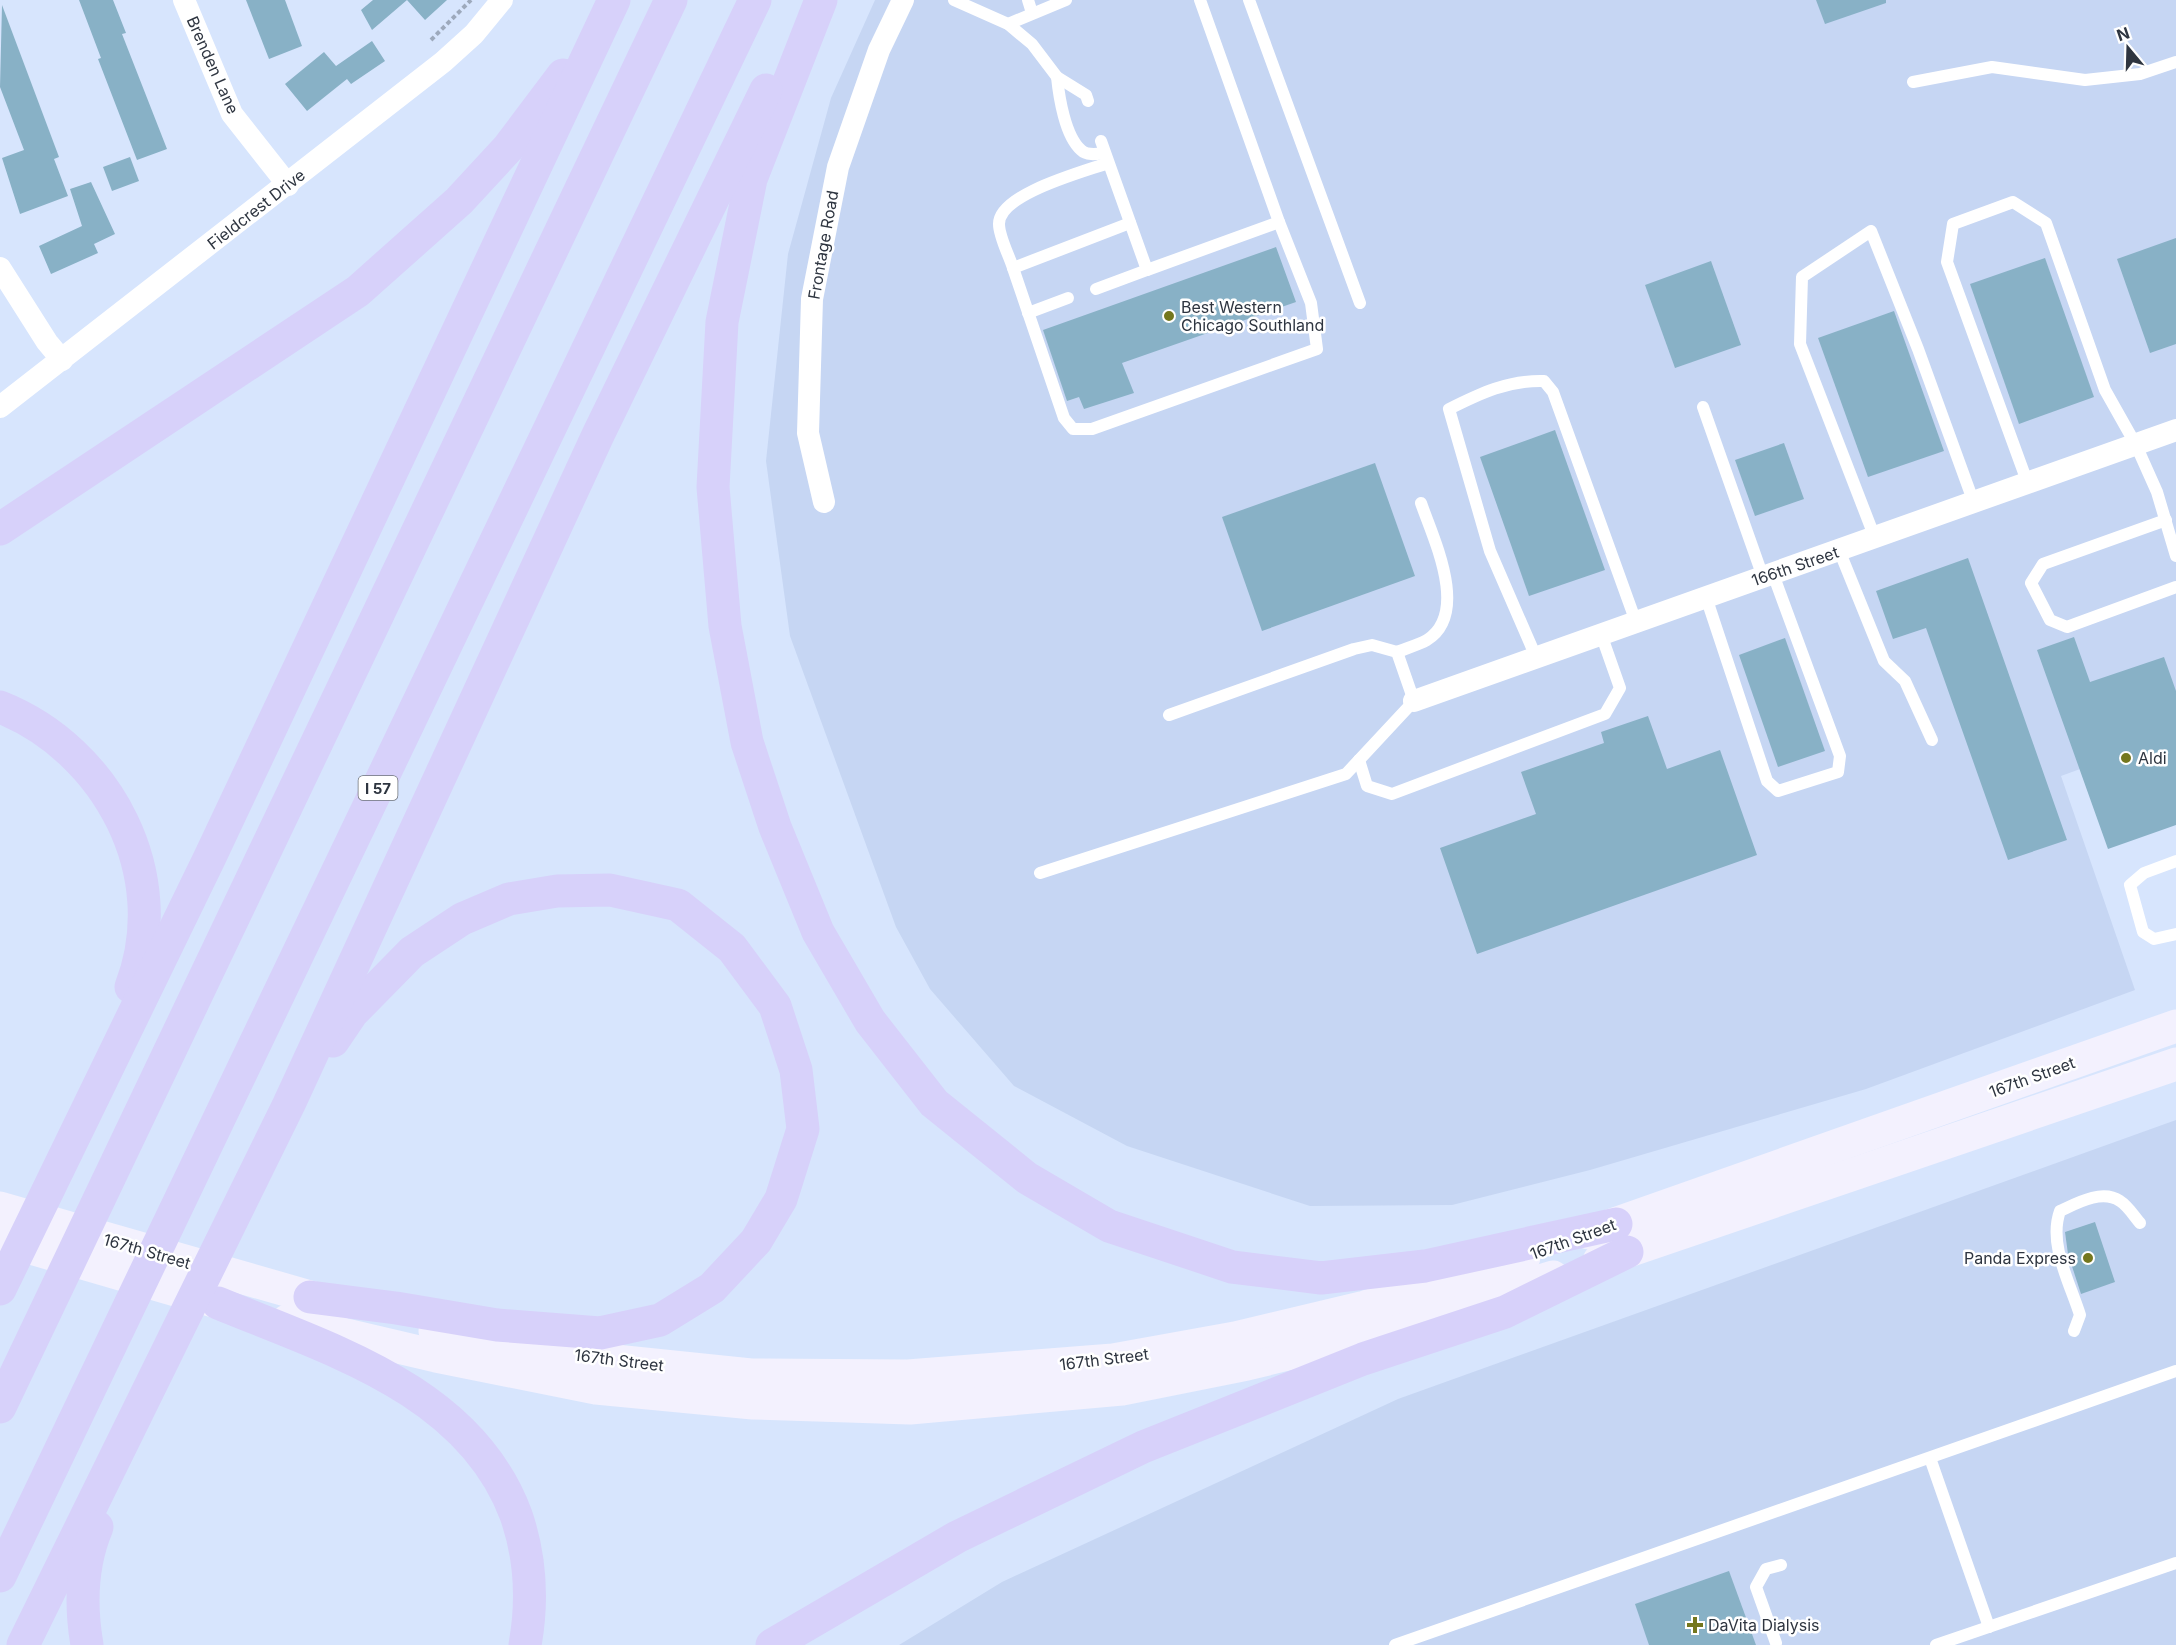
<svg xmlns="http://www.w3.org/2000/svg" width="2176" height="1645" font-family="Inter,sans-serif">
<rect width="100%" height="100%" fill="#d7e5fd"/>
<!-- built -->
<g fill="#c6d6f3">
<polygon points="875,0 2176,0 2176,734 2061,776 2135,990 1866,1089 1590,1170 1452,1205 1310,1206 1127,1146 1014,1086 930,989 896,927 790,636 766,461 788,254 831,98"/>
<polygon points="2176,1120 2176,1645 899,1645 1002,1582 1398,1399"/>
</g>
<!-- building -->
<g fill="#88b1c6">
<polygon points="79,0 113,0 126,33 122,34 167,149 137,160 98,59 101,58"/>
<polygon points="246,0 285,0 302,46 269,59"/>
<polygon points="373,0 447,0 425,20 407,0 372,30 361,10"/>
<polygon points="1816,0 1886,0 1886,3 1825,24"/>
<polygon points="2,5 59,157 54,159 68,196 20,214 2,158 24,150 0,87"/>
<polygon points="372,41 385,61 351,84 347,79 307,111 285,84 324,52 336,66"/>
<polygon points="130,157 139,181 112,191 103,167"/>
<polygon points="91,182 115,234 94,244 98,253 51,274 39,246 82,226 70,189"/>
<polygon points="2176,238 2176,344 2150,353 2117,259"/>
<polygon points="1276,247 1296,302 1122,363 1134,393 1084,409 1079,397 1067,401 1043,330"/>
<polygon points="2045,258 2094,397 2019,424 1970,284"/>
<polygon points="1711,261 1741,345 1675,368 1645,285"/>
<polygon points="1894,311 1944,451 1868,477 1818,338"/>
<polygon points="1555,430 1605,570 1529,596 1480,457"/>
<polygon points="1784,443 1804,499 1755,516 1735,460"/>
<polygon points="1375,463 1415,576 1262,631 1222,517"/>
<polygon points="1968,558 2067,840 2008,860 1926,628 1893,639 1876,591"/>
<polygon points="2074,637 2090,682 2164,657 2176,691 2176,825 2108,849 2037,650"/>
<polygon points="1785,638 1825,751 1778,767 1739,655"/>
<polygon points="1648,716 1667,769 1720,750 1757,855 1477,954 1440,848 1536,814 1521,772 1604,743 1601,732"/>
<polygon points="2095,1222 2115,1282 2081,1294 2068,1254 2065,1232"/>
<polygon points="1729,1571 1756,1645 1649,1645 1635,1604"/>
</g>
<g fill="none" stroke-linecap="round" stroke-linejoin="round">
<!-- path -->
<polyline stroke="#9da9bc" stroke-width="4" stroke-dasharray="4.5 3" stroke-linecap="butt" points="431,40 471,0"/>
<!-- lane -->
<g stroke="#fff" stroke-width="12">
<polyline points="954,0 1008,24 1032,44 1057,77 1086,95 1088,101"/>
<polyline points="1028,0 1032,13"/>
<polyline points="1249,0 1360,303"/>
<polyline points="1008,24 1066,0"/>
<path d="M1057 77C1059 97 1065 136 1081 150 1087 156 1097 154 1104 153"/>
<polyline points="1913,82 1992,67 2085,80 2140,74 2176,62"/>
<polyline points="1101,141 1147,270 1279,222 1200,0"/>
<polyline points="1130,223 1013,268 1064,418 1073,429 1092,429 1317,349 1311,303 1279,222"/>
<path d="M1013 268C1009 255 999 237 999 224 999 194 1083 172 1108 163"/>
<polyline points="1096,289 1147,270"/>
<polyline points="1028,313 1068,298"/>
<polyline points="1703,407 1763,577"/>
<polyline points="2028,484 1947,262 1953,224 2013,202 2046,223 2105,390 2136,445 2157,492 2176,556"/>
<polyline points="2166,520 2043,564 2031,583 2050,620 2067,627 2176,587"/>
<polyline points="1875,538 1800,344 1802,277 1871,231 1918,349 1974,503"/>
<polyline points="1839,550 1884,661 1905,681 1932,740"/>
<polyline points="1706,597 1767,781 1778,791 1838,772 1840,756 1773,574"/>
<path d="M1397 652C1407 648 1418 645 1427 640 1470 613 1433 538 1421 503"/>
<path d="M1536 657 1490 551 1449 409C1481 393 1508 380 1544 381L1553 392 1636 622"/>
<polyline points="1359,760 1367,786 1392,794 1605,714 1620,688 1601,634"/>
<polyline points="2176,861 2144,873 2130,885 2143,932 2154,939 2176,934"/>
<polyline points="1040,873 1346,774 1414,701 1397,652 1372,645 1354,649 1169,715"/>
<path d="M2074 1331 2080 1315C2070 1283 2048 1244 2060 1211 2077 1203 2102 1189 2120 1201 2128 1206 2134 1216 2140 1223"/>
<polyline points="1930,1458 1989,1627"/>
<polyline points="1776,1643 1756,1587 1766,1569 1781,1565"/>
<polyline points="1395,1645 2176,1371"/>
<polyline points="1936,1645 2176,1563"/>
</g>
<!-- street -->
<g stroke="#fff" stroke-width="22">
<polyline points="184,0 232,114 288,185"/>
<polyline points="0,268 47,342 62,360"/>
<polyline points="0,407 443,62 474,34 502,0"/>
<polyline points="824,502 808,433 812,299 838,167 879,50 903,0"/>
<polyline points="1414,701 2176,430"/>
</g>
<!-- secondary -->
<g stroke="#f3f1fe" stroke-width="33">
<polyline points="0,1208 338,1305"/>
<polyline points="1589,1233 2176,1026"/>
<polyline points="0,1239 220,1303"/>
<polyline points="1599,1261 2176,1064"/>
<polyline points="287,1321 436,1356 596,1388 753,1403 910,1408 1122,1389 1247,1364 1370,1334 1553,1277"/>
<polyline points="435,1331 596,1359 751,1375 908,1376 1113,1360 1235,1338 1365,1307 1524,1257"/>
</g>
<!-- highway -->
<g stroke="#d7d1fa" stroke-width="33">
<polyline points="821,0 751,179 722,322 713,487 725,626 747,742 775,827 818,932 870,1021 934,1103 1027,1178 1109,1226 1232,1267 1321,1278 1425,1266 1616,1224"/>
<polyline points="0,529 358,291 459,201 508,148 563,75"/>
<path d="M0 707C108 750 174 875 131 987"/>
<polyline points="0,1289 210,857 614,0"/>
<polyline points="310,1297 396,1308 497,1325 600,1333 660,1320 712,1288 756,1241 781,1199 803,1129 796,1070 775,1006 732,948 678,905 610,890 557,891 509,899 462,919 412,952 352,1013 333,1041"/>
<path d="M218 1303C329 1349 470 1390 516 1515 531 1558 533 1600 525 1645"/>
<polyline points="0,1407 671,0"/>
<polyline points="0,1576 755,0"/>
<polyline points="23,1645 289,1104 598,435 766,90"/>
<path d="M87 1645C80 1604 81 1565 97 1527"/>
<polyline points="772,1645 957,1537 1143,1447 1363,1359 1505,1312 1627,1252"/>
</g>
</g>
<!-- markers -->
<g fill="#74771e" stroke="#fff" stroke-width="2">
<circle cx="1169" cy="316" r="6"/>
<circle cx="2126" cy="758" r="6"/>
<circle cx="2088" cy="1258" r="6"/>
<path d="M1692 1616h6v6h6v6h-6v6h-6v-6h-6v-6h6z"/>
</g>
<g text-anchor="middle" dominant-baseline="central" stroke-width="5" stroke-linejoin="round" paint-order="stroke">
<!-- shield labels -->
<rect fill="#fff" stroke="#6d7279" stroke-width="1.5" x="358.5" y="776" width="39" height="24" rx="4.5"/>
<g font-size="15" font-weight="bold" fill="#2e3540">
<text x="378" y="788">I 57</text>
</g>
<!-- street labels -->
<g font-size="16" fill="#2e3540" stroke="#fff">
<text transform="translate(213 65) rotate(66)">Brenden Lane</text>
<text transform="translate(256 209) rotate(-38)">Fieldcrest Drive</text>
<text transform="translate(823 245) rotate(-80)">Frontage Road</text>
<text transform="translate(1795 566) rotate(-19)">166th Street</text>
<text transform="translate(2032 1077) rotate(-20)">167th Street</text>
<text transform="translate(1573 1239) rotate(-20)">167th Street</text>
<text transform="translate(147 1251) rotate(16)">167th Street</text>
<text transform="translate(1104 1359) rotate(-7)">167th Street</text>
<text transform="translate(619 1360) rotate(7)">167th Street</text>
</g>
<!-- poi labels -->
<g font-size="16" fill="#2e3540" stroke="#fff" text-anchor="start">
<text x="1181" y="307">Best Western<tspan x="1181" dy="18">Chicago Southland</tspan></text>
<text x="2138" y="758">Aldi</text>
<text x="2076" y="1258" text-anchor="end">Panda Express</text>
<text x="1708" y="1625">DaVita Dialysis</text>
</g>
</g>
<!-- north arrow -->
<g transform="translate(2128 48) rotate(341)" stroke="#ffffff" stroke-width="4.5" paint-order="stroke">
<path d="M0-4.5L10 22L0 15L-10 22Z" fill="#2e3540"/>
<text y="-9" font-size="16" font-weight="bold" text-anchor="middle" fill="#2e3540">N</text>
</g>
</svg>
